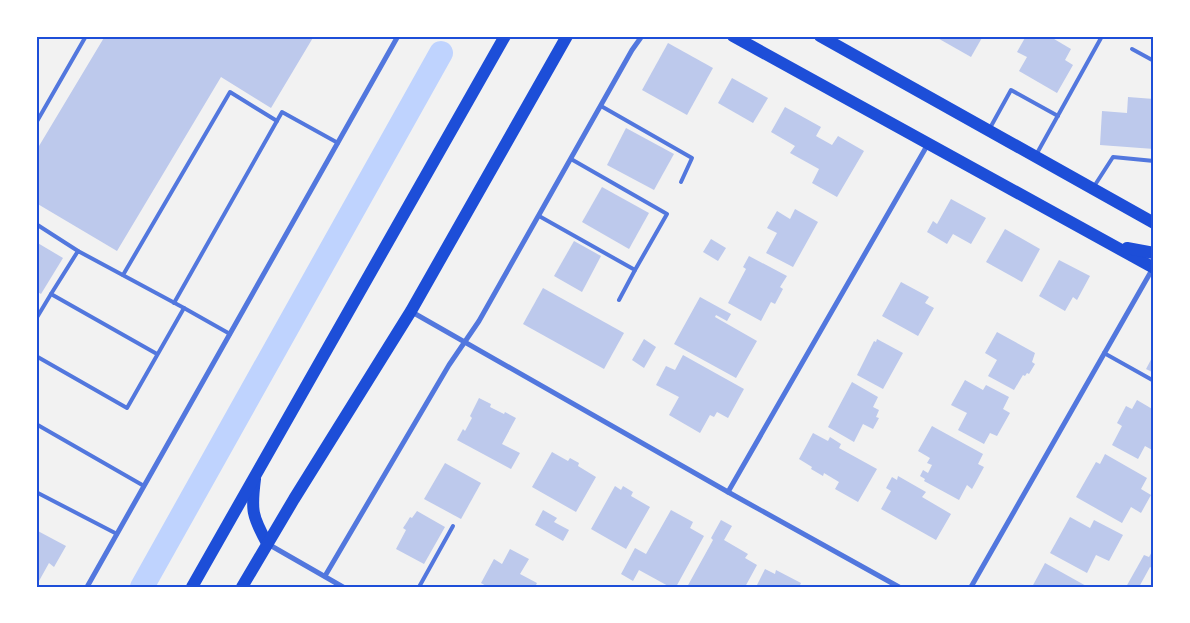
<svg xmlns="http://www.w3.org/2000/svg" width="1190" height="623" font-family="'Space Grotesk',sans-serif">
<rect width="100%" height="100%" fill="#f2f2f2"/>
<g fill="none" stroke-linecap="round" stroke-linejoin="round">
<!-- canal -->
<polyline stroke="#bfd3fe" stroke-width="24" points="142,587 441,53"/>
</g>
<!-- building -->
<g fill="#bdc9ec">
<polygon points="105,36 314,36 271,108 221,77 117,251 36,203 36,151"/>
<polygon points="934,36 983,36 971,57"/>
<polygon points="1026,36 1049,36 1071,49 1065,60 1073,65 1057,93 1019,71 1027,57 1017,52"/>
<polygon points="668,43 713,68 687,115 642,90"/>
<polygon points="732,78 768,98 753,123 718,103"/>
<polygon points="1128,97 1154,99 1154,149 1100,145 1102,111 1127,113"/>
<polygon points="785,107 821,127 816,136 832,145 838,136 864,151 837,197 812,183 819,169 790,153 795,146 771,132"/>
<polygon points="626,128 674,154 654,190 607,165"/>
<polygon points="602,187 649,213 629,249 582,222"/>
<polygon points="951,199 986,218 971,244 953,234 947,244 927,232 933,221 937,224"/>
<polygon points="795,209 818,222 793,267 766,253 777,233 767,228 777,211 790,219"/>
<polygon points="1005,229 1040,249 1022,282 986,262"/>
<polygon points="711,239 726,248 718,261 703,252"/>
<polygon points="574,241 601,256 582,292 554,276"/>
<polygon points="36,242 63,258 41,294 36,291"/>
<polygon points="749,256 787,276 780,287 783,289 775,304 771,302 761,321 728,303 746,269 743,267"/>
<polygon points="1059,260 1090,276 1077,300 1073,297 1065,311 1039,296"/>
<polygon points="901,282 929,297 925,303 934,308 918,336 882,316"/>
<polygon points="543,288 624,333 604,369 523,324"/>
<polygon points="700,297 731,314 727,321 716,315 715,317 757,341 736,378 674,344"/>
<polygon points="997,332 1035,353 1032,362 1035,364 1029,374 1027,373 1025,376 1023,375 1014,390 988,376 997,360 985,353"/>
<polygon points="644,339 656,347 644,368 632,360"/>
<polygon points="877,339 903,353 883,389 857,375 874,341 876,342"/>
<polygon points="1154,354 1154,373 1146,369"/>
<polygon points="683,355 744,389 728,418 717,412 714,417 710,415 700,433 669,415 679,397 656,385 666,366 675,370"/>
<polygon points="965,380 983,390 986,385 1009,397 1003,409 1010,413 997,436 990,433 984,444 958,430 967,413 951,405"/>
<polygon points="852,382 878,397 873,407 879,410 876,417 879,418 873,429 863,424 854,442 828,427"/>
<polygon points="479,398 491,404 490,407 504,414 505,412 516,418 502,444 520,453 511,469 457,440 463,429 465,431 472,418 470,416"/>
<polygon points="1137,400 1154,410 1154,451 1145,446 1138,459 1112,445 1122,426 1117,423 1126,406 1132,409"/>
<polygon points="932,426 983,454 978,464 984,467 972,489 967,485 959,500 924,481 925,479 920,476 923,470 928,473 932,465 927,463 930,458 918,451"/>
<polygon points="813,433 828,441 830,437 841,444 839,448 877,469 858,502 835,489 839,482 824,473 823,476 811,469 812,467 799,459"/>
<polygon points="552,452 568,461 570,458 579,463 578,466 596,477 576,512 532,487"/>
<polygon points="1105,454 1147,478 1141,489 1151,495 1141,513 1131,507 1122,523 1076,497 1096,462 1100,464"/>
<polygon points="445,463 481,483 461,519 424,499"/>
<polygon points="898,476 926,492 922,497 951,514 936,540 881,509 891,491 886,488 892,477 897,480"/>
<polygon points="615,486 621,490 623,486 633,492 631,496 650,507 626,549 591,529"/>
<polygon points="543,510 557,518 554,522 569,530 563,541 535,525"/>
<polygon points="671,510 693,522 690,528 704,536 676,587 670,587 639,570 633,581 621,574 635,548 646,554"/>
<polygon points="417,511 445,527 424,564 396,549 406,530 403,528 407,522 410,517 412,518"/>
<polygon points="1070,517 1090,528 1094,520 1123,535 1109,561 1096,555 1087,573 1050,553"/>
<polygon points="721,520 732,526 724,540 748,554 745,558 757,565 745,587 687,587 713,540 711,538"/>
<polygon points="36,530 66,546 54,567 49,563 39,581 36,580"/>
<polygon points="1154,548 1154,569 1150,567 1139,587 1126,587 1144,555 1149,557"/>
<polygon points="510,549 529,559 520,574 537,583 535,587 488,587 481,583 494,559 502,564"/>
<polygon points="1045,563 1088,587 1032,587"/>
<polygon points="765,569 775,574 776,570 801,583 799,587 756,587"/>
</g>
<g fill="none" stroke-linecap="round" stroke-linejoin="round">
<!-- service -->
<g stroke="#5277de" stroke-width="4">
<polyline points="1132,49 1154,61"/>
<polyline points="601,106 692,158 681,182"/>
<polyline points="36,123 86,36"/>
<polyline points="990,128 1011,90 1058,116"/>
<polyline points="1036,155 1101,38 1097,36"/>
<polyline points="571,159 667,214 635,270"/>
<polyline points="1093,188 1113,157 1154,161"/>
<polyline points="539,216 635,270 619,300"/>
<polyline points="36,224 78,251"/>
<polyline points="123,275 230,92 277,121"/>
<polyline points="51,294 78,251 184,308"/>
<polyline points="174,303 282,112 338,143"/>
<polyline points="36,319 51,294 157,354"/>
<polyline points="1104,353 1154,381"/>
<polyline points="36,356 127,408 184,308 230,334"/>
<polyline points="36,424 144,486"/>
<polyline points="36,492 117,534"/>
<polyline points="419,587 453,526"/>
</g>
<!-- minor -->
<g stroke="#5277de" stroke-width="5">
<polyline points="412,312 728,492 899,587"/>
<polyline points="728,492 928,144"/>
<polyline points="268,544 343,587"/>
<polyline points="325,576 449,365 479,321 632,50 642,36"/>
<polyline points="87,587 398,36"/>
<polyline points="971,587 1153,268"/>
</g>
<!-- primary -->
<g stroke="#1d4ed8" stroke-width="12">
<polyline points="733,36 1154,268"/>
<polyline points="820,36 1154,223"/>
<polyline points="1127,248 1154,253"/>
<path d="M255 479C251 510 252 516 267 543"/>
<polyline points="192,587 505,36"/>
<polyline points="242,587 294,499 411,311 567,36"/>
</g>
</g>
<!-- border -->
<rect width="1190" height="623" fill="none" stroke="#ffffff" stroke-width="75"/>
<rect x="38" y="38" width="1114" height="548" fill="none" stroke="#1d4ed8" stroke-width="2"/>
</svg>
